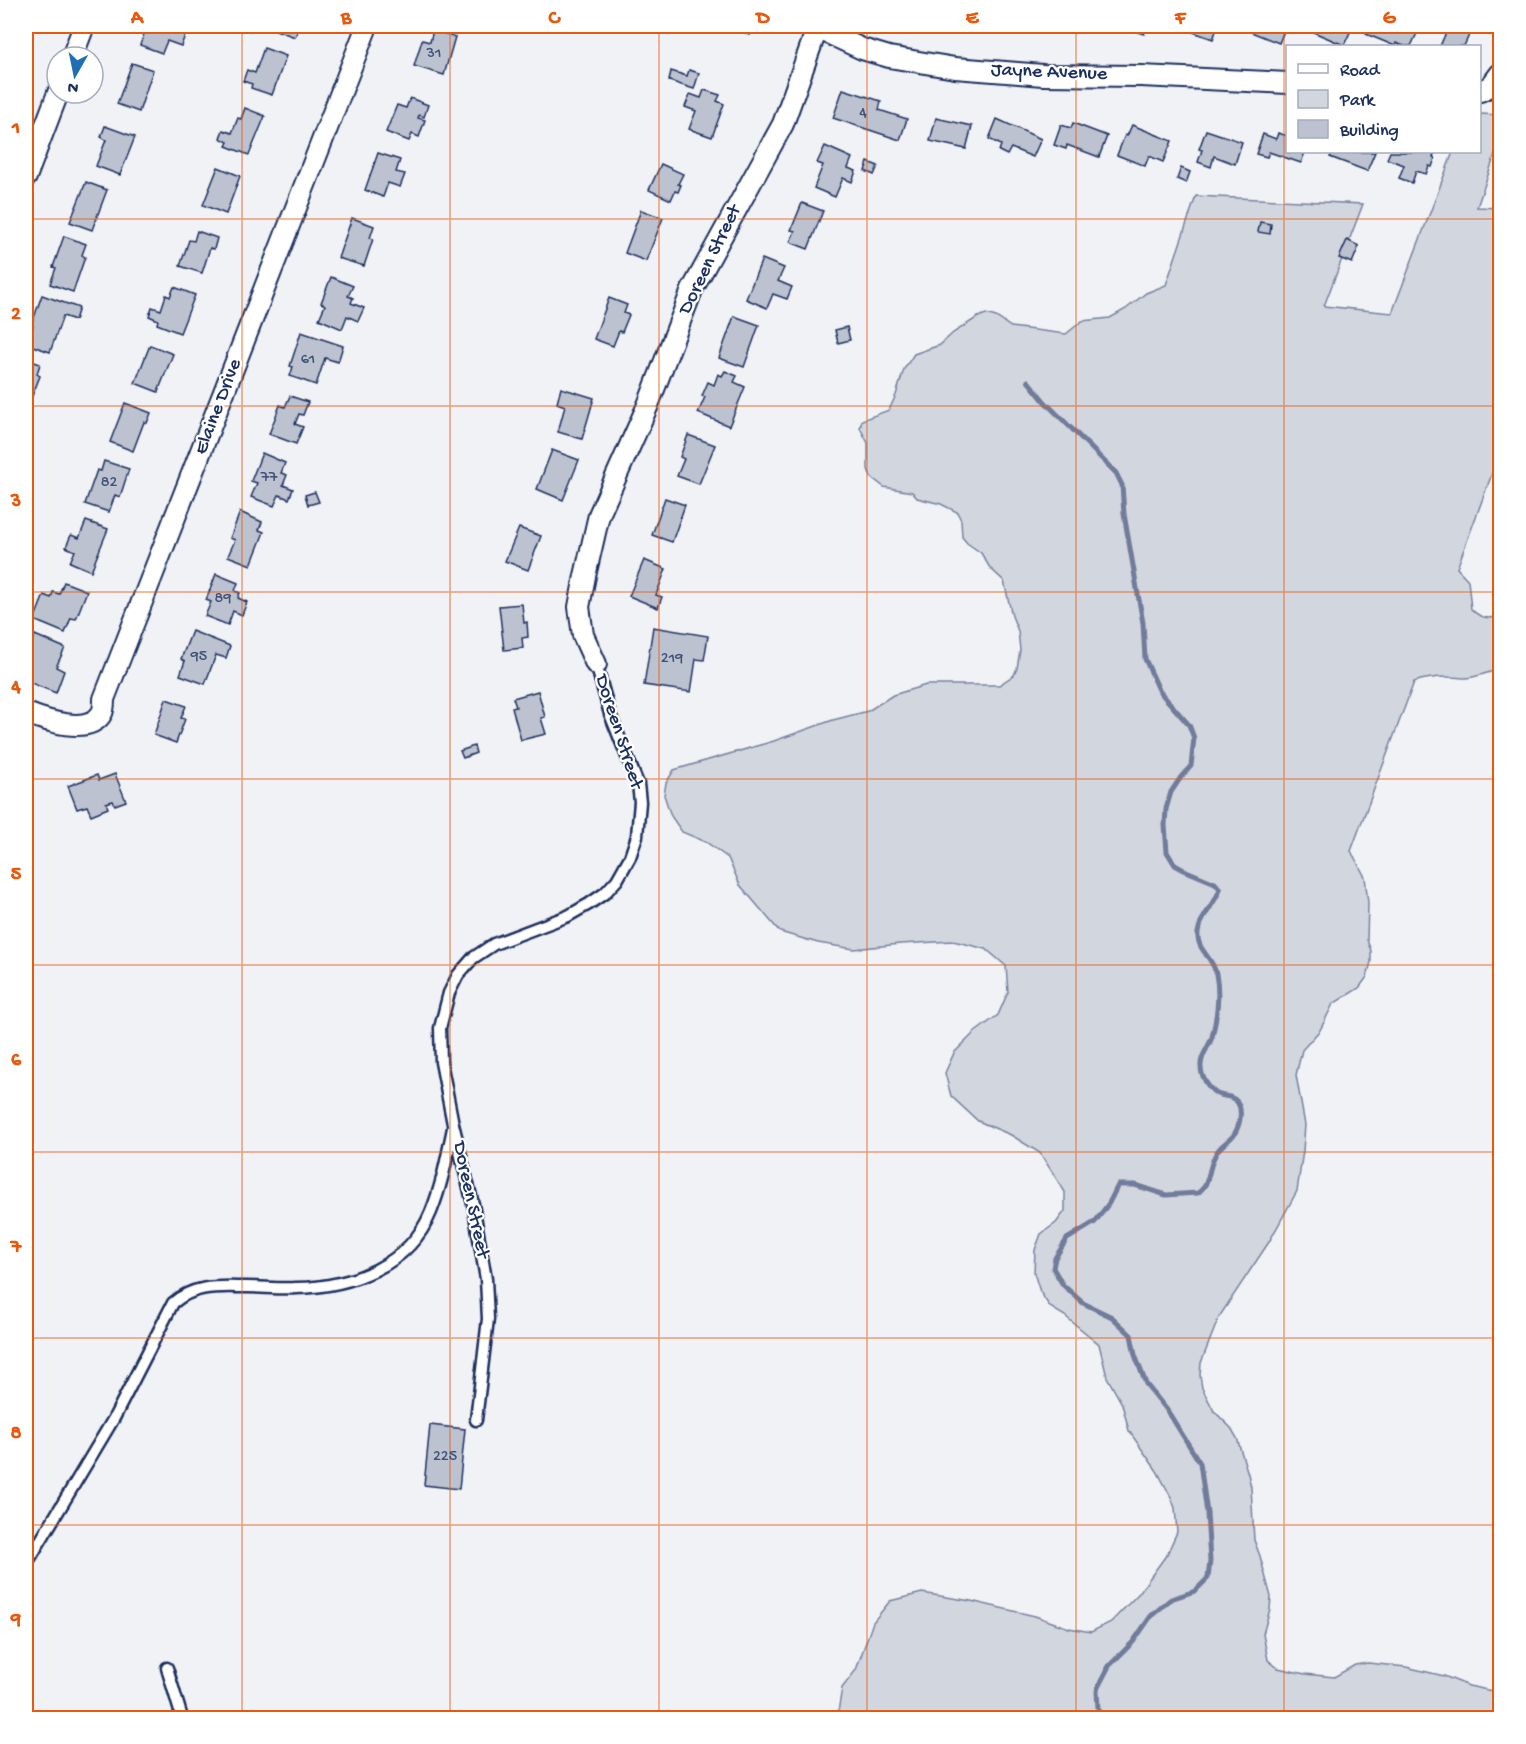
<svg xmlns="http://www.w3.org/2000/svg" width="1526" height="1744" font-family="'Gochi Hand',sans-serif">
<rect width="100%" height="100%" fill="#f1f2f5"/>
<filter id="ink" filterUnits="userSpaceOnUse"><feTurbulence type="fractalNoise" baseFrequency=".0167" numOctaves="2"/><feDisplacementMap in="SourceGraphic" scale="12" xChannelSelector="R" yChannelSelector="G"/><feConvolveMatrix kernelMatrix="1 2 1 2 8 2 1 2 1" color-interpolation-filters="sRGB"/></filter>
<g filter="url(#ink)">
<!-- green -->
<path fill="#d2d6df" stroke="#76829e" stroke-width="1.5" d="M1480 114 1500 115V140L1477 207 1500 208V452L1457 568 1468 580 1471 609C1480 618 1489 621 1500 615V670C1489 671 1478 677 1467 678 1461 678 1454 677 1448 677 1438 677 1423 679 1414 682L1351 851 1365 877 1368 903 1367 940 1371 951V962L1367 977 1359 988 1333 1004 1320 1030 1302 1050 1296 1075 1305 1125 1303 1151 1297 1191 1269 1242 1219 1317 1201 1363 1200 1375 1202 1388 1214 1411 1231 1428 1237 1438 1248 1474 1251 1487 1254 1540 1260 1556 1271 1597 1270 1609 1263 1634 1268 1660 1278 1668 1305 1674 1334 1677 1355 1665 1368 1663 1406 1667 1444 1676 1469 1686 1492 1691 1500 1698V1718H837L842 1688 856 1670 873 1622 890 1601 922 1593 971 1601 1035 1616 1069 1628 1091 1632 1111 1622 1139 1593 1167 1554 1177 1532 1175 1508 1171 1497 1157 1471 1129 1431 1122 1404 1107 1377 1099 1344 1065 1316 1050 1307 1040 1292 1034 1273 1035 1250 1041 1234 1056 1223 1065 1211V1192L1040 1153 1011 1135 978 1121 951 1096 945 1073 954 1053 974 1033 998 1015 1008 992 1006 966 986 949 953 941 900 944 854 949 818 943 780 932 740 885 728 858 706 842 682 832 671 816 664 795 666 783 674 770 774 741 833 720 868 711 893 695 926 685H999L1014 675 1017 668 1020 650 1018 631 1012 616 1004 581 990 568 981 553 967 543 962 537 961 520 957 512 941 504 917 498 912 492 884 487 871 477 868 469V443L860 428 862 420 889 410 896 395 904 369 914 354 940 345 953 333 978 317 986 314 996 317 1011 327 1066 334 1082 321 1110 318 1126 309 1146 293 1166 285 1196 196 1363 204 1324 306 1392 313 1453 152H1480Z"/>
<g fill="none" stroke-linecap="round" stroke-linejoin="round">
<!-- stream -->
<path stroke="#707c9a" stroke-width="5" d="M1028 381 1045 402 1116 473 1122 485 1124 514 1143 623 1145 659 1160 692 1189 725 1194 738 1191 766 1181 777 1171 792 1166 809 1165 825 1167 852 1175 865 1184 870 1215 883 1220 889C1214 906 1200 917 1198 933 1196 950 1214 958 1216 974 1220 993 1217 1018 1212 1037 1209 1047 1200 1056 1201 1067 1201 1077 1209 1089 1217 1094 1221 1096 1226 1096 1230 1097 1245 1102 1241 1122 1235 1133 1232 1139 1224 1143 1219 1149 1210 1160 1211 1171 1206 1183 1205 1187 1201 1190 1198 1193L1166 1195 1135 1185H1118L1109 1203 1095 1222 1067 1239 1055 1258 1053 1268 1063 1285 1083 1303 1112 1317 1131 1335 1135 1355 1146 1384 1167 1410 1200 1463 1207 1513 1210 1561 1208 1578 1195 1591 1171 1599 1151 1616 1133 1642 1109 1666 1098 1687 1097 1691 1098 1708 1103 1718"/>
</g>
<!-- building -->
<g fill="#bcc2d0" stroke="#1b2f5e" stroke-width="1.5">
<polygon points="147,26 174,26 187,30 181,46 167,41 162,53 140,45"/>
<polygon points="274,26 304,26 303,28 299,27 295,37 273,29"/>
<polygon points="730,26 754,26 750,35"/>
<polygon points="1119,26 1147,26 1144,34"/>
<polygon points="1176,26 1218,26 1213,39"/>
<polygon points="1247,26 1286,26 1279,43 1246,30"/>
<polygon points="1313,26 1353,26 1344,45 1311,31"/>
<polygon points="1369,26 1411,26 1419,29 1411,46 1404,46 1396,43 1395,46 1366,34"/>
<polygon points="1449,26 1461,26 1460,29 1470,33 1464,46 1440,46"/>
<polygon points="433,30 455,37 444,75 414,66 422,40 430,42"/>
<polygon points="264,48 286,56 272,95 251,88 252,84 243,81 247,70 255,73"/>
<polygon points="132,63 153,70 139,112 117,104"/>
<polygon points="689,70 699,73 694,89 669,81 671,71 687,76"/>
<polygon points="843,89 881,101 879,110 907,119 900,140 833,118"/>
<polygon points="704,90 720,95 717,101 724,104 712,137 689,129 696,111 685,107 690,94 701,98"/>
<polygon points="410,98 428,105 424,117 419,115 418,118 425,120 419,137 412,134 409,141 386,132 397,105 406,108"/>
<polygon points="245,108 265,116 249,155 226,146 228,142 220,138 223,130 232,133 238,118 241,119"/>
<polygon points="936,118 972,126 966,149 930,141"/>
<polygon points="997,119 1041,139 1033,157 1011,148 1007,155 999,151 1001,145 989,139"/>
<polygon points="1073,123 1107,136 1099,157 1067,145 1066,149 1054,145 1061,125 1071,128"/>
<polygon points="1132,125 1172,141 1163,162 1149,156 1145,166 1117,155 1125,135 1127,136"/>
<polygon points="105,126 135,137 120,175 96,166 106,140 101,137"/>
<polygon points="1206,130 1242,142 1235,164 1214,156 1211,167 1198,162 1202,150 1199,149"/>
<polygon points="1278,133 1288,136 1288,152 1305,152 1301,163 1269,152 1267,157 1256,154 1263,134 1276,139"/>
<polygon points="825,146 852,158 848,168 856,171 852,182 843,178 835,197 814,188 823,165 817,163"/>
<polygon points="1333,152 1375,152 1367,171 1330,157"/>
<polygon points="1390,152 1435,152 1433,157 1435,158 1432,167 1429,166 1426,174 1416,171 1412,183 1399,178 1404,165 1387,159"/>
<polygon points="378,153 400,160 396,172 405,174 400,187 388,183 383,197 365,190"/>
<polygon points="868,162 878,166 874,175 865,171"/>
<polygon points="661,164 683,174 678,184 681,185 678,192 675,191 671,200 649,190"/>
<polygon points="218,167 240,176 226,214 203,205"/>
<polygon points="1181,168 1190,172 1186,183 1177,179"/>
<polygon points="86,182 107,190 92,230 70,222"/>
<polygon points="802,203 823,211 808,249 790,242 795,231 791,230"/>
<polygon points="641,210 663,218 646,261 625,253"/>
<polygon points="352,218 374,226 370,238 373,239 364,266 338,258"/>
<polygon points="1260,222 1271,224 1270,234 1258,232"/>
<polygon points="197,231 217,238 214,249 210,248 202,273 180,266 189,240 194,241"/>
<polygon points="64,236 86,244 82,255 85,257 73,292 50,284 56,268 53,267"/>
<polygon points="1347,240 1359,246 1352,263 1339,258"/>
<polygon points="762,259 784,268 778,281 792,287 787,299 773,294 767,308 746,299"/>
<polygon points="331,277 353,286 348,296 353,298 351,303 364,308 358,321 347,316 342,329 319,319 325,305 321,303"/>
<polygon points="174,287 195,295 180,333 157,324 158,320 149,316 152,307 161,310 166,295 170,297"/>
<polygon points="42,295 79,308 75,320 63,316 50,352 27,344 33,326 31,326"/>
<polygon points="609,298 627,305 624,313 629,315 622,332 619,331 613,346 594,339"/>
<polygon points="734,316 759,325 744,367 719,358"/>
<polygon points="847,327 850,340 838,343 835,330"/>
<polygon points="301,332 343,346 338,362 325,358 316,385 290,376 293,367 290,366"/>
<polygon points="150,345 173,354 158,392 135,383"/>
<polygon points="26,359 40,364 37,374 40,376 27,409 26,409"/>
<polygon points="725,371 737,376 734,382 745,387 729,426 698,413 705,397 702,396 708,382 714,385 718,374 722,376"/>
<polygon points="561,388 594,398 582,439 558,432 565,406 557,403"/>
<polygon points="290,396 308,402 303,415 299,414 295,424 303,427 296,444 269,434 280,405 285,407"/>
<polygon points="125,403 151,413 147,423 144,422 133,451 110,442"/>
<polygon points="688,435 715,445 699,484 677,476 684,459 680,457"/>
<polygon points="552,450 579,460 563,500 537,489"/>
<polygon points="262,453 285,463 281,473 287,475 283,485 293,489 289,499 279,495 274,506 251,497 257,483 251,481"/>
<polygon points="104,461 129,469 120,497 115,495 109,512 85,504 97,470 101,471"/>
<polygon points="315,492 319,502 308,505 305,495"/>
<polygon points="665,498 685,505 672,542 652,535"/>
<polygon points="240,512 262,522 259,530 264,532 251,565 228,556 235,540 230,538"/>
<polygon points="86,521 108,529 91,571 70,562 75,551 66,547 71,535 79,538"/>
<polygon points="519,528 541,536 528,570 505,561"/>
<polygon points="644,560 666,569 656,595 662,597 658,608 629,596"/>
<polygon points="216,574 238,583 235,591 240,593 238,598 247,602 242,615 233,611 228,625 205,616 211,602 206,600"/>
<polygon points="64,582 87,591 76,619 71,618 65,633 34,620 44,595 51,598 53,592 59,594"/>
<polygon points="522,604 524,623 527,622 528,637 522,638 523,648 504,650 499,606"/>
<polygon points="653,627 708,636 704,660 696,659 691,692 644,685"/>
<polygon points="192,631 230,646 226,658 216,655 205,684 180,675 185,661 181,659"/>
<polygon points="35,635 65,648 56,667 64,671 56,693 26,681 26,655"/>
<polygon points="538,691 545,717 541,718 546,734 521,740 512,708 516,707 513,698"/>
<polygon points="166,699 186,706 181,718 185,719 176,743 154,735"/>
<polygon points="474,746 476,753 463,758 460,751"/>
<polygon points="115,774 126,801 115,805 113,801 106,803 108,808 91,815 87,806 77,809 68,786 97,775 99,780"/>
<polygon points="430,1425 465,1429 459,1489 424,1485"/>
</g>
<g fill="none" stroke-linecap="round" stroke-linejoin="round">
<!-- lane casing -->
<g stroke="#1b2f5e" stroke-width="15">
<g id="lane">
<polyline points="476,1420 488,1319 486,1279 473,1204 453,1124 441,1062 440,1028 449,993 458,975 473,958 494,944 568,916 589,904 605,893 617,880 630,857 637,836 640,802 638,784 610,714 596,664"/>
<path d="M26 1565 114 1418 173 1303C195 1284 219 1287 246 1287 263 1287 280 1289 296 1288 351 1287 409 1266 431 1212 442 1185 447 1157 453 1128"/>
<polyline points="167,1668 182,1718"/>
</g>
</g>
<!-- street casing -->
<g stroke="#1b2f5e" stroke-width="24">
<g id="street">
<polyline points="817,28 862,49 889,57 955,68 1043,75 1141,76 1288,83"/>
<polyline points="72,57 84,26"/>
<polyline points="1480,91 1491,86 1500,74"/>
<polyline points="26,177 58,93"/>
<polyline points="596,664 583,635 579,607 585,576 599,515 648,405 692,290 783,124 818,26"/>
<path d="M26 713C44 720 89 736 102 713 104 709 104 703 104 699L367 26"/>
</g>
</g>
<!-- lane -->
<use href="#lane" stroke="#fff" stroke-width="10"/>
<!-- street -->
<use href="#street" stroke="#fff" stroke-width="20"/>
</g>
</g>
<!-- grid -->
<path fill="none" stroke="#e8590c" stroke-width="1.5" stroke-opacity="0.55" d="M242 26V1718M450 26V1718M659 26V1718M867 26V1718M1076 26V1718M1284 26V1718M26 219H1500M26 406H1500M26 592H1500M26 779H1500M26 965H1500M26 1152H1500M26 1338H1500M26 1525H1500"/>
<g text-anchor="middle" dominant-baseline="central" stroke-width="4.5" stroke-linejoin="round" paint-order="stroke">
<!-- number labels -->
<g font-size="16" fill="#43547a">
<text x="434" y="54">31</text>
<text x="863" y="114">4</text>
<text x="308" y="360">61</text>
<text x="269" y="478">77</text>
<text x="109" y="483">82</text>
<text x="223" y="599">89</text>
<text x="199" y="657">95</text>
<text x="672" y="659">219</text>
<text x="445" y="1457">225</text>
</g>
<!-- street labels -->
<g font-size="20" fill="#1b2f5e" stroke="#fff">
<text transform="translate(1049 73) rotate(2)">Jayne Avenue</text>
<text transform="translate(711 260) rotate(-64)">Doreen Street</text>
<text transform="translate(219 407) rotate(-69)">Elaine Drive</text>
<text transform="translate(618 732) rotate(72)">Doreen Street</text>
<text transform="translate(470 1200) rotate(78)">Doreen Street</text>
</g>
</g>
<!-- margin -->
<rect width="1526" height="1744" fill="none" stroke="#fff" stroke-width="66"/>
<!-- legend -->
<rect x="1286" y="45" width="195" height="108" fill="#ffffff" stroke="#a4acbf" stroke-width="1.5"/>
<rect x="1298" y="64" width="30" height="9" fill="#ffffff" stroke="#a4acbf" stroke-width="1.5"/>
<text x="1340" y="75" font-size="18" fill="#1b2f5e">Road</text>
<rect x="1298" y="90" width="30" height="18" fill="#d2d6df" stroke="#a4acbf" stroke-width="1.5"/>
<text x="1340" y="105" font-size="18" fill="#1b2f5e">Park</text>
<rect x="1298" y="120" width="30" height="18" fill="#bcc2d0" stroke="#a4acbf" stroke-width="1.5"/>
<text x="1340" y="135" font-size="18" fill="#1b2f5e">Building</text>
<!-- north arrow -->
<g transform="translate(75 75) rotate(189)"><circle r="28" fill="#ffffff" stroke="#a4acbf" stroke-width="1.5"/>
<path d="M0-4.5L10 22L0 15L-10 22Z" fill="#1f6fb2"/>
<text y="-9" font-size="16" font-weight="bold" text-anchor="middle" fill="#1b2f5e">N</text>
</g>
<rect x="33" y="33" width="1460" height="1678" fill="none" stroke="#e8590c" stroke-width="2"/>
<g font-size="20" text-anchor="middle" font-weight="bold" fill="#e8590c">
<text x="137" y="23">A</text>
<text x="346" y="23">B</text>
<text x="554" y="23">C</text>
<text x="763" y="23">D</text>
<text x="972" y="23">E</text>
<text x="1180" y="23">F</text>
<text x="1389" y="23">G</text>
<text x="16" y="133">1</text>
<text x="16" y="319">2</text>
<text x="16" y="506">3</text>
<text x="16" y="692">4</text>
<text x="16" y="879">5</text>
<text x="16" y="1065">6</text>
<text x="16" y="1252">7</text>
<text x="16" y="1438">8</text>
<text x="16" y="1625">9</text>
</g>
</svg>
